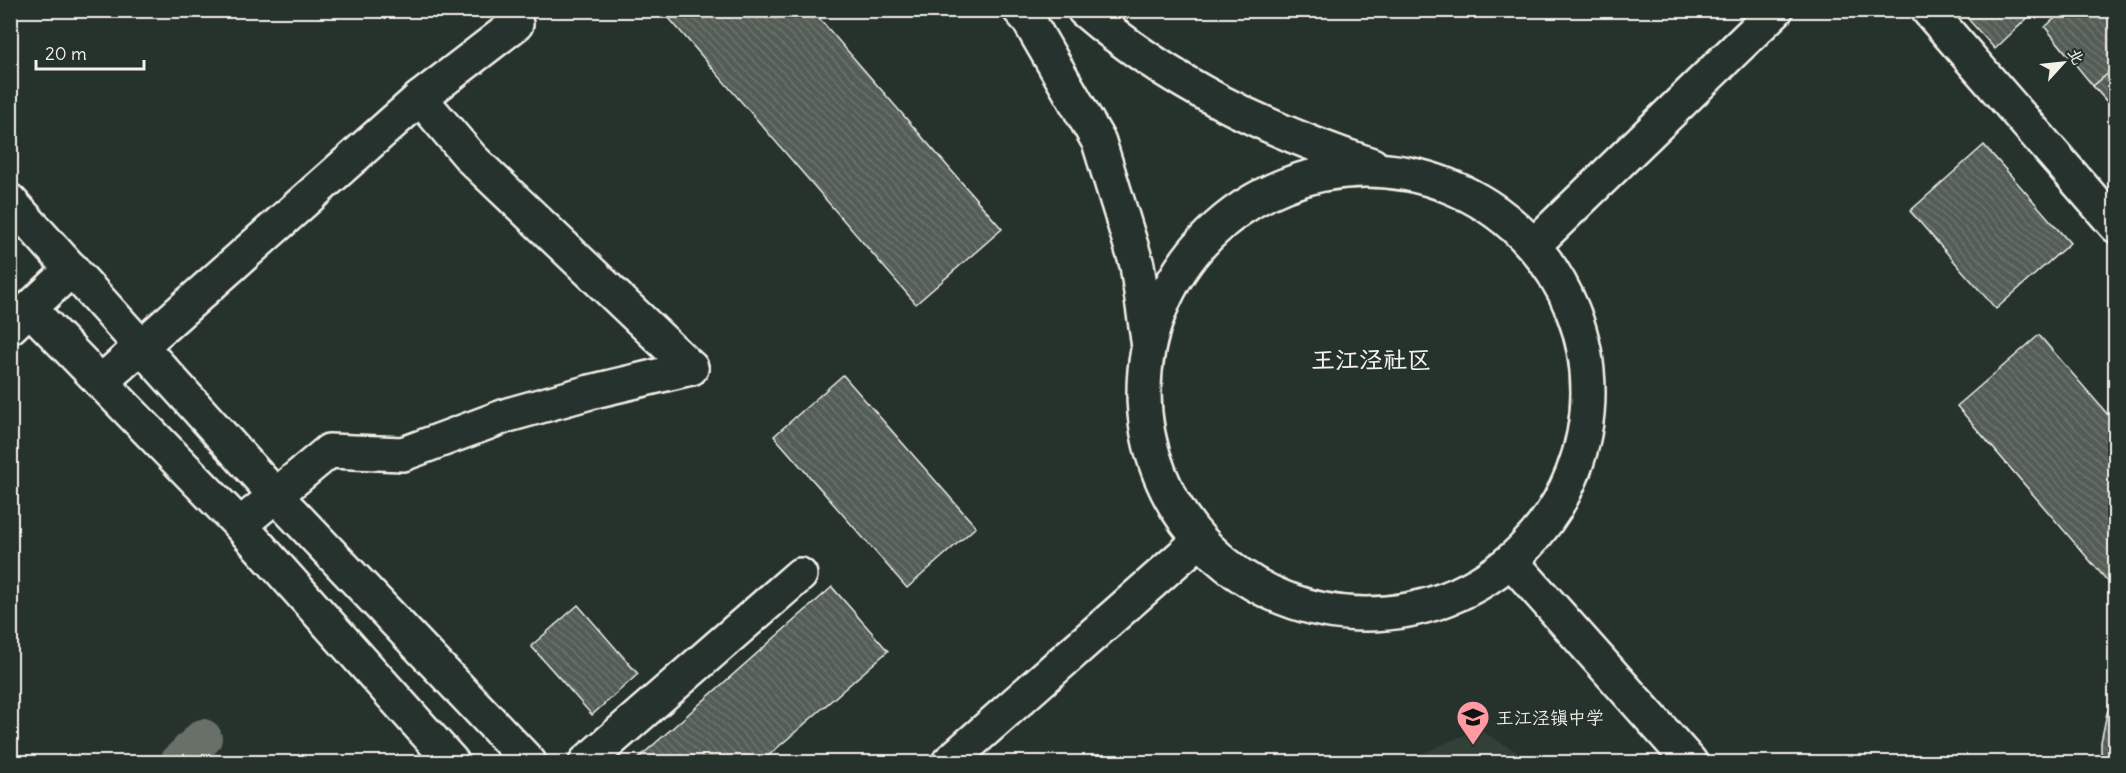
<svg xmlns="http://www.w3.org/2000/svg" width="2126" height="773" font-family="Delius,'LXGW WenKai TC',sans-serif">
<defs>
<pattern id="building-back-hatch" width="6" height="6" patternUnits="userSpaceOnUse" patternTransform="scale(1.5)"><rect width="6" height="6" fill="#525c55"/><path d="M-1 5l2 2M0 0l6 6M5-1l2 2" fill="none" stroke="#6c746d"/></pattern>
</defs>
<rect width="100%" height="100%" fill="#26332d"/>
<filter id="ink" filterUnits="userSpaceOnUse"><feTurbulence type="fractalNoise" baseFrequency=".0167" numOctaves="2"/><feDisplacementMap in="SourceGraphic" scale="12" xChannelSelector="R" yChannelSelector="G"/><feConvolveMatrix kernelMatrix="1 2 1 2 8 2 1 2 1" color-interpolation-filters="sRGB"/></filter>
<g filter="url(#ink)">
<!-- built -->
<polygon fill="#333f39" points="1478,729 1534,762 1402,762"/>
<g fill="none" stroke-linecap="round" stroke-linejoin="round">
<!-- canal -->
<polyline stroke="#676f68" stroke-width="38" points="179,762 203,738"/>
</g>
<!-- building -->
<g fill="url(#building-back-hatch)" stroke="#f4f1e8" stroke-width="1.5">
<polygon points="662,10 812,10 1002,229 916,304"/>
<polygon points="1960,10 2036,10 1995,49"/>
<polygon points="2064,10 2116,10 2116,67 2093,86 2045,27"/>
<polygon points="2116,67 2116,112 2093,86"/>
<polygon points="1984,145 2070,243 1996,309 1910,211"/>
<polygon points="2039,335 2116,424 2116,591 1957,406"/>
<polygon points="843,375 976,527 907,588 774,436"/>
<polygon points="832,587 888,651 761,762 634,762"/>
<polygon points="578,605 638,674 592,715 531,646"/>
<polygon points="2116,692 2116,762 2101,762 2101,742 2107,713"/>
</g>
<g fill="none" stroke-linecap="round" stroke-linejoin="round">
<!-- minor casing -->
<g stroke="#f4f1e8" stroke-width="38">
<g id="minor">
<polyline points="1928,10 2116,226"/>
<polyline points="420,98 472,159 691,368"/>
<polyline points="10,201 276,496 529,762"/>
<polyline points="30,309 240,525 452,762"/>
<polyline points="10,327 72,269"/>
<polyline points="101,382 420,98 516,24"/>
<polyline points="240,525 329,451 403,454 508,415 590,392 691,368"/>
<polyline points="586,762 800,575"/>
</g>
</g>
<!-- tertiary casing -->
<g stroke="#f4f1e8" stroke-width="38">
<g id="tertiary">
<polyline points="1020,10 1028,19 1099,142 1137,265 1148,340"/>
<path d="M1084 10C1169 83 1266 130 1372 165"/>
<circle cx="1366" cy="392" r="222"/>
<polyline points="1535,244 1776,10"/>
<polyline points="1512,562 1690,762"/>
<polyline points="949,762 1200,540"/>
</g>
</g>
<!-- minor -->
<use href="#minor" stroke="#26332d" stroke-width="33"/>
<!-- tertiary -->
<use href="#tertiary" stroke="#26332d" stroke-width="33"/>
</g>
</g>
<!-- icons -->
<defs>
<g id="school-pin" transform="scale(1.725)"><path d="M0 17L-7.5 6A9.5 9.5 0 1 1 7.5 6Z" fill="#ff9aa2" stroke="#26332d"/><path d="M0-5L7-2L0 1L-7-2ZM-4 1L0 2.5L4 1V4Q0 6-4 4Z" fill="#111"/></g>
</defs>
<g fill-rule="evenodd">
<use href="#school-pin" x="1473" y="717"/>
</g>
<g text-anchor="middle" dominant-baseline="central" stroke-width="4.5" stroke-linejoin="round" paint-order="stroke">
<!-- poi labels -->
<g font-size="18" fill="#f4f1e8" stroke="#26332d" text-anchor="start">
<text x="1496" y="717">王江泾镇中学</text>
</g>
<!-- district labels -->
<g font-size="24" font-weight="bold" fill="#f4f1e8" stroke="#26332d">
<text x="1371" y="359">王江泾社区</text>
</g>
</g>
<!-- margin -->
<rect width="2126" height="773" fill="none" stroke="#26332d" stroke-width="36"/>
<rect x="18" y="18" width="2090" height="737" fill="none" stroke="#f4f1e8" stroke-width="2" filter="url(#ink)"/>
<!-- north arrow -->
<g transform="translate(2063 63) rotate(63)" stroke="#26332d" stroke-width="4.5" paint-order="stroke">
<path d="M0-4.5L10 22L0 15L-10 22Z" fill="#f4f1e8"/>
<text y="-9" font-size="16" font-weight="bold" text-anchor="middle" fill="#f4f1e8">北</text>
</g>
<!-- scale -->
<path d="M36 60v9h108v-9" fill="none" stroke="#f4f1e8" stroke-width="3"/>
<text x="45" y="60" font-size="18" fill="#f4f1e8" stroke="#26332d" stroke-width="4.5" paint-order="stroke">20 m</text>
</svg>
